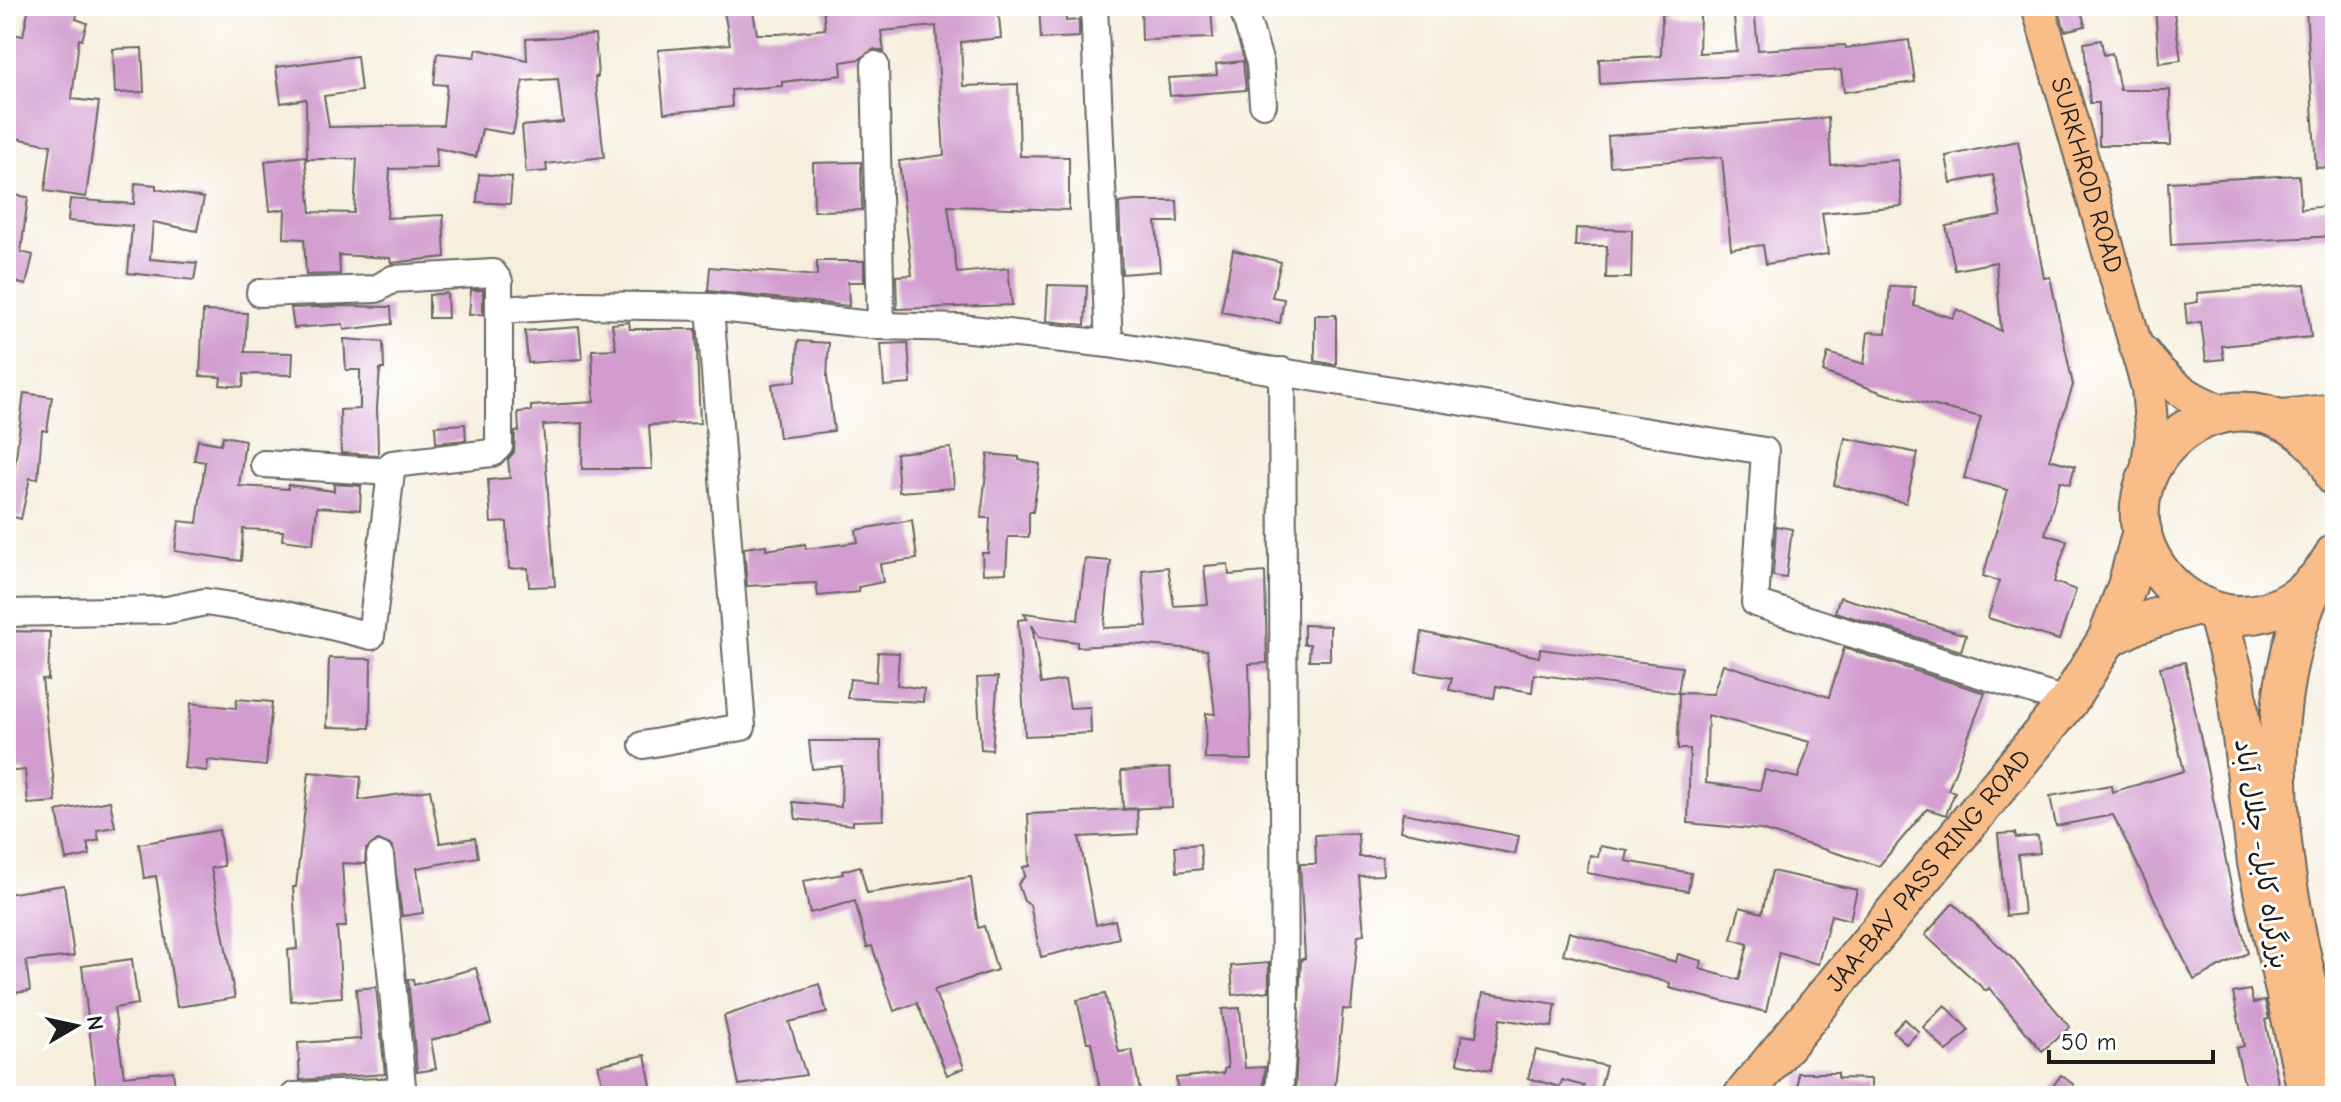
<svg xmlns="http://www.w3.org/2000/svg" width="2341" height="1102" font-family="'Comic Neue','Playpen Sans Arabic',sans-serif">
<rect width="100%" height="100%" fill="#fff"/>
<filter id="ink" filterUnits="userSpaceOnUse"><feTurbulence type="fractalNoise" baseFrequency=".0125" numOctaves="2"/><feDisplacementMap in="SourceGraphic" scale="16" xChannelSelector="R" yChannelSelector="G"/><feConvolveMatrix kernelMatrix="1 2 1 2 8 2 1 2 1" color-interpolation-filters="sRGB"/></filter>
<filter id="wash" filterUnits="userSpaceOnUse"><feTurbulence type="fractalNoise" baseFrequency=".006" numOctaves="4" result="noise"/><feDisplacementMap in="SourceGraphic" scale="32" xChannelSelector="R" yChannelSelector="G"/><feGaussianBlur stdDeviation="1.8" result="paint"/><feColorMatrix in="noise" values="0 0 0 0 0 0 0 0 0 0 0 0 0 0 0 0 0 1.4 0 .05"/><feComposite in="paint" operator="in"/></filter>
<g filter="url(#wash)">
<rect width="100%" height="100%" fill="#f6efde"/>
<g id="blocks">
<!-- building -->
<g fill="#d29ccf" fill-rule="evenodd">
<polygon points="29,6 79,6 76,19 87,23 82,40 79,39 72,99 99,102 86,197 45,191 51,145 6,136 8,33 23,36"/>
<polygon points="723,6 752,6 757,34 779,34 825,29 823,6 998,6 1001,38 961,42 963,86 1018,84 1020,156 1069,157 1069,210 948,206 957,273 1008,268 1012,305 897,309 896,276 912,275 899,161 944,155 936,26 881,31 884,52 874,49 860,59 841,62 842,75 782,82 782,86 731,90 732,107 664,113 658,50 730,44"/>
<polygon points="1039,6 1066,6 1066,21 1079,20 1079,37 1041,39"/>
<polygon points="1211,6 1213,38 1142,40 1141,8"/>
<polygon points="1733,6 1754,6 1758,50 1845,45 1846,48 1909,40 1915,82 1844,92 1841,70 1600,84 1599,59 1661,56 1662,14 1700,15 1699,53 1737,51"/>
<polygon points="2058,6 2080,6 2085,26 2065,31"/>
<polygon points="2155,6 2173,6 2181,60 2159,63"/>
<polygon points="2335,6 2335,167 2316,168 2306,8"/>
<polygon points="595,35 598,77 595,77 604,157 546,164 547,171 526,173 522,126 563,122 558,79 523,81 513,134 482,129 476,157 436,148 437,168 390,169 387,218 443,215 445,257 391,263 390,258 339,255 340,274 306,275 304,239 284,238 285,209 270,211 265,161 305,156 311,212 354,213 357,159 307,159 306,99 281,103 276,67 357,56 361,91 324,96 329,127 443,125 447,85 434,84 437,53 475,57 477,49 527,60 526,39"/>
<polygon points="2101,40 2104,55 2112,53 2120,90 2170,90 2171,145 2099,145 2099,103 2090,103 2084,43"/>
<polygon points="142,48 144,92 115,93 113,49"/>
<polygon points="1243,61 1246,90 1170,96 1168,78 1217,75 1216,64"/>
<polygon points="1828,118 1831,165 1898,160 1902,206 1822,213 1828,254 1766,264 1763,245 1731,249 1722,157 1610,166 1608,136"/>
<polygon points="2018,141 2044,278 2050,277 2073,385 2049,459 2075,466 2070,484 2060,481 2045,534 2067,541 2054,582 2076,590 2059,640 1988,618 1999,581 1983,576 2008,490 1964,478 1981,417 1886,394 1823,372 1828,353 1864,364 1868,332 1886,333 1890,286 1915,287 1914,306 1953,318 1957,309 2001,331 1996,262 1955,270 1946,226 2001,216 1993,175 1951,183 1946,156"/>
<polygon points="861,162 862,210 814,211 813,163"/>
<polygon points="479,174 512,177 510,204 477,202"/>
<polygon points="2299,175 2301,209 2335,205 2335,236 2171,245 2168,182"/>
<polygon points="135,183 156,185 156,189 204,198 197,231 153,222 150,259 197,263 194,280 128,273 132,226 68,221 70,199 134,204"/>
<polygon points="6,194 28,197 21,252 33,255 26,285 6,280"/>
<polygon points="1134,201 1177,201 1178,222 1156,222 1160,271 1122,274 1119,203"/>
<polygon points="1576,228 1632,230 1631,278 1606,278 1607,246 1575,246"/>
<polygon points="1233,250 1281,262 1272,297 1284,299 1280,323 1221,312"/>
<polygon points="817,261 864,261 864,282 848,282 849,306 708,291 710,267 817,276"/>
<polygon points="2305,284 2311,337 2222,346 2224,359 2206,361 2201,322 2187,324 2185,304 2198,302 2197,293"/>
<polygon points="1048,285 1087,286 1085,325 1046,321"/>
<polygon points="471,290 483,290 483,314 469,315"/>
<polygon points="447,293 448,318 429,318 429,295"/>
<polygon points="341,306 391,307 392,324 344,330 343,324 294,328 291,308"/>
<polygon points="203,311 247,313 245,352 293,353 292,375 244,374 243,387 220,385 221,377 200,376"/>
<polygon points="1315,315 1336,315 1336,365 1315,361"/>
<polygon points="629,322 630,329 696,329 700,423 649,425 652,469 582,469 583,423 543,425 555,586 529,587 528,568 509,569 507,522 491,523 488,480 510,478 508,459 514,452 515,432 519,431 518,412 531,411 531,406 594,402 592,350 616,349 612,324"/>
<polygon points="579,327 582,359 528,363 525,331"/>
<polygon points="344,339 383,342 384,369 380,369 377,407 378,455 341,453 340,410 360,409 360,370 346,370"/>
<polygon points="798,341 829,343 827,377 834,431 779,438 772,384 796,381"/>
<polygon points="908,343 911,384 884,386 881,344"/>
<polygon points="24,393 52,397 47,431 42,430 38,479 30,478 21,519 6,515 6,479 13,481"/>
<polygon points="465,424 466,440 436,443 435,426"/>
<polygon points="223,436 245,440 239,486 288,489 288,485 334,491 334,484 361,486 360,510 317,507 313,544 282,540 283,531 243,529 241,561 175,551 179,521 197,523 205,462 194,460 198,440 221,444"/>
<polygon points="1845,438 1918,453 1906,503 1834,485"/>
<polygon points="951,448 954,488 899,492 896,453"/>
<polygon points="988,454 1019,457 1019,460 1040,464 1033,512 1029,512 1029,537 1008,537 1006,573 983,574 982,553 988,553 990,518 981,518"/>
<polygon points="912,520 917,559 880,564 883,582 858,587 859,592 818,596 816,583 747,586 744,548 766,545 766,550 805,544 806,549 858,542 856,530"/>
<polygon points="1776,526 1792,529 1786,578 1773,576"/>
<polygon points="1085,559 1111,561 1104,628 1147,626 1142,570 1168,567 1174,606 1208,604 1204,566 1228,564 1229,575 1265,572 1267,663 1249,664 1252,760 1205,759 1206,713 1215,714 1207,650 1132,644 1077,647 1077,642 1039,637 1032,625 1041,684 1065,680 1070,708 1090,707 1091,733 1025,736 1018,620 1028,619 1024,613 1078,620"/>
<polygon points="1840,597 1966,635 1961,651 1835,612"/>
<polygon points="1304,625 1330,626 1330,660 1309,660 1310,644 1304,644"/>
<polygon points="6,631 50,632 48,680 42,679 56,802 28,804 25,770 6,772"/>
<polygon points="1422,632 1539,657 1540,649 1682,667 1678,693 1534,674 1532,692 1496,686 1494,698 1449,690 1452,678 1416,672"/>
<path d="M1844 648 1985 693 1948 790 1955 792 1946 815 1927 809 1879 866 1761 830 1688 823 1690 749H1678L1679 693 1713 694 1723 664 1829 697ZM1708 715 1810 742 1798 778 1765 770 1760 790 1706 783Z"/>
<polygon points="878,652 899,653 897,685 924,689 923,702 847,698 850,679 876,682"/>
<polygon points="329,658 371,659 370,728 327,727"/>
<polygon points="2185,662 2234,900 2248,953 2194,980 2113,815 2056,826 2050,796 2111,785 2112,792 2184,771 2160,667"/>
<polygon points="998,677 992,750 981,749 977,678"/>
<polygon points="237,699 272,702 266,766 208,760 207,771 184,768 191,703 236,708"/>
<polygon points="809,741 881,741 883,820 853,821 853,825 796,819 793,802 841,807 842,766 812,769"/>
<polygon points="1170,768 1172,807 1123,809 1121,771"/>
<polygon points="309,772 361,777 359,800 430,790 440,843 475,838 478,857 417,868 423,913 402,916 392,846 378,840 366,849 365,864 342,863 346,927 337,927 342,997 291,1001 288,950 297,949 293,887 296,887"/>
<polygon points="110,801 115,827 97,830 99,840 87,843 90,855 66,860 57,811"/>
<polygon points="1137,809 1138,834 1079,837 1096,925 1115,920 1119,938 1041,957 1030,905 1024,901 1018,884 1025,876 1023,867 1030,866 1028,814"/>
<polygon points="1403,813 1519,836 1515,854 1400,831"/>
<polygon points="219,830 224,866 211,868 235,998 177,1007 156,876 144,878 139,844"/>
<polygon points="1358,833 1359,857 1382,857 1383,875 1359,876 1364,934 1358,935 1351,1010 1343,1009 1334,1096 1295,1096 1301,959 1305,959 1300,864 1316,864 1315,835"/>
<polygon points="2015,833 2016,838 2038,836 2040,853 2018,855 2024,914 2006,916 1998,834"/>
<polygon points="1200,844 1202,869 1177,872 1175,846"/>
<polygon points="1600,846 1628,851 1626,861 1691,873 1688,891 1587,873 1590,855 1598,857"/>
<polygon points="860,866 867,893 971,877 978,928 984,926 997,970 934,990 964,1068 947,1075 917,1003 894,1011 872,946 867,947 855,901 810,913 803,881 843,874 842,871"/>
<polygon points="1772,871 1857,890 1850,920 1831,915 1818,964 1779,953 1766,1012 1669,988 1670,983 1563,954 1569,932 1676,962 1678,954 1702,961 1700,969 1739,980 1748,944 1731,939 1740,907 1762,913"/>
<polygon points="64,885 74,956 26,961 30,991 6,994 6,953 13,952 6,894"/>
<polygon points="1953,903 2012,958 2070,1027 2042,1051 1989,988 1986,991 1925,935"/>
<polygon points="132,959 138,1004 114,1008 124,1076 173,1071 176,1096 97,1096 82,966"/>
<polygon points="1269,963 1269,991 1233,995 1231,966"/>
<polygon points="476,968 491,1024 431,1040 436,1069 417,1072 408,979 413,979 414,985"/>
<polygon points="819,984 827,1013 789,1022 806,1075 739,1085 724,1016"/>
<polygon points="376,987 385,1074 300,1080 298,1043 361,1039 356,989"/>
<polygon points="2250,990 2253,1003 2265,1001 2269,1019 2265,1020 2280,1092 2260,1096 2247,1096 2236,1048 2244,1046 2233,993"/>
<polygon points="1483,993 1556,1004 1552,1027 1500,1019 1491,1070 1457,1063 1462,1035 1476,1037"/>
<polygon points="1105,994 1119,1052 1132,1050 1140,1091 1101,1096 1091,1042 1087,1042 1077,1000"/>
<polygon points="1945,1005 1969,1030 1947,1052 1923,1027"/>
<polygon points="1240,1008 1245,1068 1265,1067 1263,1096 1245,1096 1245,1090 1178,1096 1176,1078 1224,1073 1224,1069 1228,1068 1222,1009"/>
<polygon points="1905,1019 1919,1032 1906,1044 1893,1031"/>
<polygon points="1536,1050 1606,1066 1598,1096 1581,1096 1584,1086 1562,1080 1560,1087 1528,1078"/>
<polygon points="645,1055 653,1096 605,1096 598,1065"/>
<polygon points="1798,1073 1838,1073 1838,1078 1871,1079 1871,1096 1798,1096"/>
<polygon points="2061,1075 2074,1085 2066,1096 2046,1096"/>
</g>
</g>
</g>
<g filter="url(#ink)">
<use href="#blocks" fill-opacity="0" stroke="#686660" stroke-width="2"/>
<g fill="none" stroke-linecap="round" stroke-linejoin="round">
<!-- minor casing -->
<g stroke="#686660" stroke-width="30">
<g id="minor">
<polyline points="1094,6 1109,344"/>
<polyline points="1242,6 1260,63 1263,104"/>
<polyline points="875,65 881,326"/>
<polyline points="501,310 582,305 710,307 881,326 961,328 1109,344 1765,451 1755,603 2068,702"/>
<polyline points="264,464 391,472"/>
<polyline points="6,613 167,610 205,602 278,613 371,636 392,464 492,453 499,446 499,281 493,273 393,279 376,289 260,293"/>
<polyline points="643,745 742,727 710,307"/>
<polyline points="380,856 403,1096"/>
<polyline points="294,1096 402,1091"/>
<polyline points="1279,1096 1285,1012 1282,371"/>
</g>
</g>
<!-- major casing -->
<g stroke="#686660" stroke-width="36">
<g id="major">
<path id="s1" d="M2038 6 2148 388 2152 434 2146 479"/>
<path d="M2143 352C2165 383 2189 399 2224 412"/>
</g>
</g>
<!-- highway casing -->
<g stroke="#686660" stroke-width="42">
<g id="highway">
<polyline points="2282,419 2335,413"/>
<path d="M2335 477C2329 458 2315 441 2299 430 2205 366 2092 483 2161 573 2179 596 2207 614 2238 615 2282 615 2315 590 2335 553"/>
<path d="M2313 586C2242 748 2293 929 2335 1093"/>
<polyline points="2217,612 2235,678 2257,863 2308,1096"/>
<polyline points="2107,639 2136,624 2197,605"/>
<path id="s2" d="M1743 1096 2068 702 2107 639 2127 586 2142 531"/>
</g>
</g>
<!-- minor -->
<use href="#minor" stroke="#fff" stroke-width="26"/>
<!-- major -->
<use href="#major" stroke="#f8bd88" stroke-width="32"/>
<!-- highway -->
<use href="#highway" stroke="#f8bd88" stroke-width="38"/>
</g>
</g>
<g text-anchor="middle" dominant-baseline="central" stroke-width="6" stroke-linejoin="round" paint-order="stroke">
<!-- street labels -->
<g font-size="26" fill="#1c1c1c" stroke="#fff">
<text stroke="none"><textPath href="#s1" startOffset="176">SURKHROD ROAD</textPath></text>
<text transform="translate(2261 854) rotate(81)">بزرگراه کابل- جلال آباد</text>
<text stroke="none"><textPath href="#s2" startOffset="292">JAA-BAY PASS RING ROAD</textPath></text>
</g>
</g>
<!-- margin -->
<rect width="2341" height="1102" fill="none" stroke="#fff" stroke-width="32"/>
<!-- north arrow -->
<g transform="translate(76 1026) rotate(81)" stroke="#ffffff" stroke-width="6" paint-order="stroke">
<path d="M0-6L14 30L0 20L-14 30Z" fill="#1c1c1c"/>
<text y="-12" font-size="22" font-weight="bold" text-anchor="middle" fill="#1c1c1c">N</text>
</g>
<!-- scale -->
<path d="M2049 1050v12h164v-12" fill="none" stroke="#1c1c1c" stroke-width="4"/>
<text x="2061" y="1050" font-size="24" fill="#1c1c1c" stroke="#ffffff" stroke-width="6" paint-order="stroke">50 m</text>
</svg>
